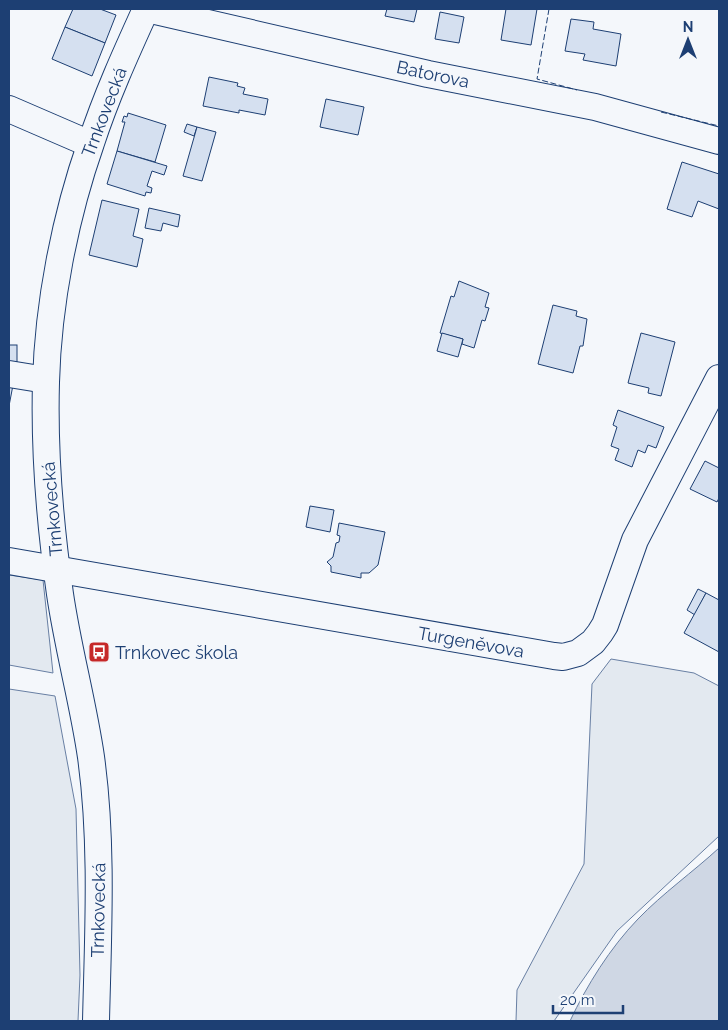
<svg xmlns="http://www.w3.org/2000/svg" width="728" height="1030" font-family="Raleway,sans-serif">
<rect width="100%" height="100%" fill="#f4f7fb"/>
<!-- green -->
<g fill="#e3e9f0" stroke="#687fa3">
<polygon points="9,575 43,580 53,673 9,665"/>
<polygon points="611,659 694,673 719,686 719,836 617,931 554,1021 516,1021 517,990 584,864 592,684"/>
<polygon points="9,689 55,696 76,809 80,975 78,1021 9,1021"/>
</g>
<!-- water -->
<path fill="#cfd7e4" stroke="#687fa3" d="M719 848V1021H570C587 985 610 948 638 919 663 893 693 872 719 848Z"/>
<!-- building -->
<g fill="#d5e0f0" stroke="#1d3f73">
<polygon points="73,9 100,9 116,15 105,43 65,27"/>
<polygon points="387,9 417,9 414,22 385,16"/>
<polygon points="506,9 537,9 531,45 501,40"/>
<polygon points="440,12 464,17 459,43 435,39"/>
<polygon points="571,19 594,22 593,29 621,34 616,66 583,60 585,54 565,51"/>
<polygon points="65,27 105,43 92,76 52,59"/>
<polygon points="209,77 238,83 237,86 245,88 243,94 268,99 265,115 239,110 239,113 203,106"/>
<polygon points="326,99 364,107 358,135 320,127"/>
<polygon points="128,113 166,125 155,162 117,151 125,122 122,122 124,116 127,117"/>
<polygon points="187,124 197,127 194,136 184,132"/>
<polygon points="197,127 216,132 202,181 183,176"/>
<polygon points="117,151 167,166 164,175 152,171 147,186 152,188 151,193 146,192 145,196 107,184"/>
<polygon points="682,162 719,174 719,209 698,201 692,217 667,209"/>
<polygon points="102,200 139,209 133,236 143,239 137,267 89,255"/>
<polygon points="149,208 180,215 178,227 163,223 161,231 145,228"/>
<polygon points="459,281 489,293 485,307 489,308 485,321 482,320 474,348 462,344 463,339 440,333 451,296 454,297"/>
<polygon points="553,305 577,311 576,316 587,319 583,346 580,346 573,373 538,364"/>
<polygon points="442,333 463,339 458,357 437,351"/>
<polygon points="641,333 675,342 661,396 648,393 649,388 628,383"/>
<rect x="9" y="345" width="8" height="17"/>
<polygon points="9,384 13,385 9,406"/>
<polygon points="618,410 664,427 656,448 648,445 645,453 638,450 632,467 615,460 619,449 611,446 617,427 613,425"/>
<polygon points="705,461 719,468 719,498 717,502 690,489"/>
<polygon points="310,506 334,510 330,532 306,527"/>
<polygon points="339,523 385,532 378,565 369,573 361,573 361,578 331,572 331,566 327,562 333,557 336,543 339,542 340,536 337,535"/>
<polygon points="698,589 706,593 695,615 687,610"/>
<polygon points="706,593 719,600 719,652 684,633"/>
</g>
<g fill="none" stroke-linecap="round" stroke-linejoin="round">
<!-- minor casing -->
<g stroke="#1d3f73" stroke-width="28">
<g id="minor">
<polyline points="147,9 428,74 595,107 719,141"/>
<polyline points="9,109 90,144"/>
<polyline points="9,374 46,380"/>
<polyline points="9,561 554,656 563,657 578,653 593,642 600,633 605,625 635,540 719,378"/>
<path d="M96 1021C98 934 103 844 91 757 83 702 68 649 60 594 50 524 44 452 46 382 48 304 65 217 91 143 106 97 126 53 146 9"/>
</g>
</g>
<!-- minor -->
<use href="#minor" stroke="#f4f7fb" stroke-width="26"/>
<!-- fence -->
<g stroke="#1d3f73" stroke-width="1" stroke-dasharray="6 2.5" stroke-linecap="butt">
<polyline points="549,9 537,79 577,90"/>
<polyline points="661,112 719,126"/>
</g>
</g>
<!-- icons -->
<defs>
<g id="bus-square" transform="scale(1.125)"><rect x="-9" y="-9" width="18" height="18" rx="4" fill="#c62828" stroke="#f4f7fb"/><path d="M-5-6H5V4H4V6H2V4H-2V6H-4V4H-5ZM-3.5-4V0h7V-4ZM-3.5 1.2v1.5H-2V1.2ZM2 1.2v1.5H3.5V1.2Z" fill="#fff"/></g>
</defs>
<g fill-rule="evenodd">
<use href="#bus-square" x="99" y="652"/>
</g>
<g text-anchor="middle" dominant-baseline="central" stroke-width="4" stroke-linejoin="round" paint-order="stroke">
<!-- street labels -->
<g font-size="18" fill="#1d3f73" stroke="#f4f7fb">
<text transform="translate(433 74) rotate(12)">Batorova</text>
<text transform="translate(104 112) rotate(-69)">Trnkovecká</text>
<text transform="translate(52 509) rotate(-95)">Trnkovecká</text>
<text transform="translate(471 642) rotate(10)">Turgeněvova</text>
<text transform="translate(98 910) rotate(-89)">Trnkovecká</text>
</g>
<!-- poi labels -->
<g font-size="18" fill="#1d3f73" stroke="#f4f7fb" text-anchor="start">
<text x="115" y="652">Trnkovec škola</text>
</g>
</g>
<!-- border -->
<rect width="728" height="1030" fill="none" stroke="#1d3f73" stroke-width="20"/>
<!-- north arrow -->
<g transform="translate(688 40)" stroke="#f4f7fb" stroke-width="4" paint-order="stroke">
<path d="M0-4L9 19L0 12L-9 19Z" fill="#1d3f73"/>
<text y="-8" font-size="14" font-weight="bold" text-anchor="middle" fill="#1d3f73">N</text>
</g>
<!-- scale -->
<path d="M553 1005v8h70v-8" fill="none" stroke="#1d3f73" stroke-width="2.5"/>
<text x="560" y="1005" font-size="15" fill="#1d3f73" stroke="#f4f7fb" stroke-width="4" paint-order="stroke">20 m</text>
</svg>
